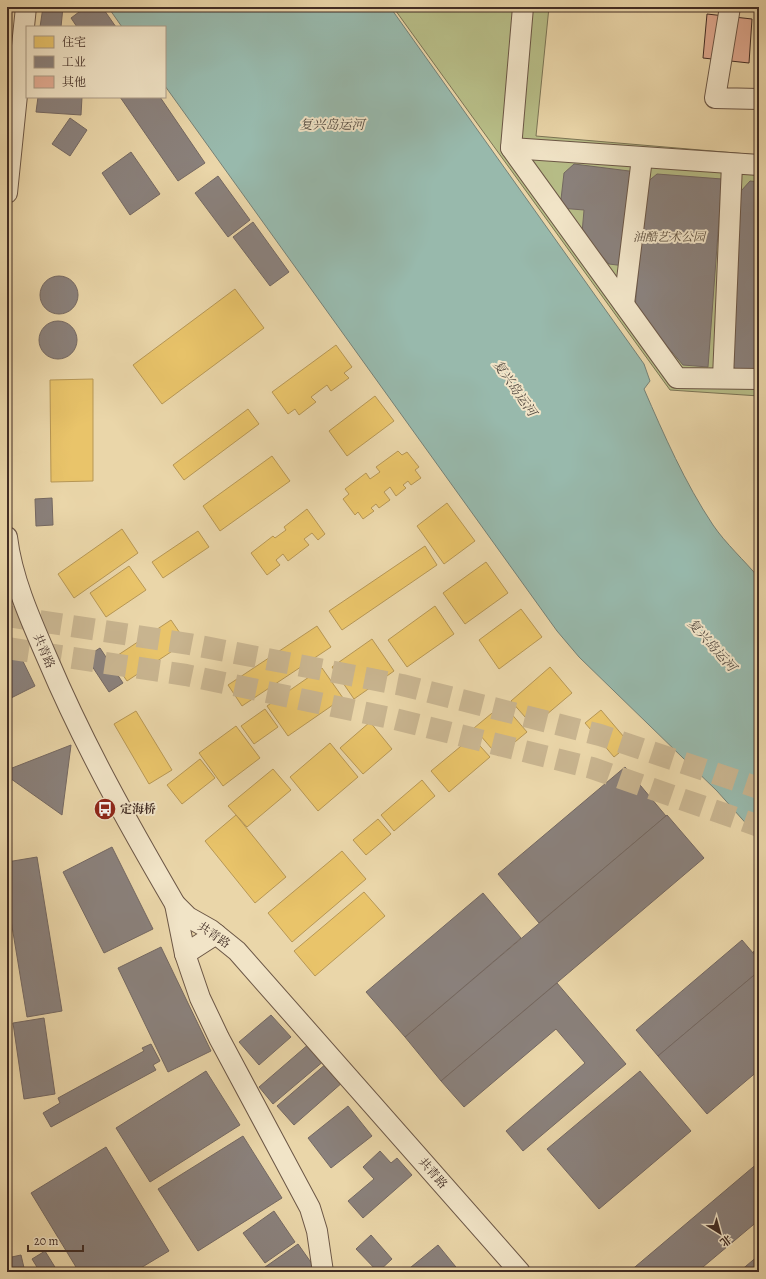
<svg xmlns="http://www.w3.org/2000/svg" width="766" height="1279" font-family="Alegreya,'Noto Serif SC',serif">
<rect width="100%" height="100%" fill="#ead6a9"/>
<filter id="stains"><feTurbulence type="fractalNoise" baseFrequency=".005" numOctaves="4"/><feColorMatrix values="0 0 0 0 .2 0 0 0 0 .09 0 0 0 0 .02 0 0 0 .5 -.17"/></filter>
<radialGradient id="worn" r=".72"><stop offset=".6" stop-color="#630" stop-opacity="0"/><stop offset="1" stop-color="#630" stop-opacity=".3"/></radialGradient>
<!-- green -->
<polygon fill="#b7bd87" stroke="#7c7556" points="393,7 549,7 536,136 759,155 759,396 670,390"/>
<!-- water -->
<path fill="#98b9ac" stroke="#768176" d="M108 7H390L644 364 650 381 644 389C664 435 685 483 713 525 726 544 744 560 759 578V838L717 791 579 657 557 631 165 86V27H122Z"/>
<!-- homes -->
<g fill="#e9c46a" stroke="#b79755">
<polygon points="235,289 264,328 162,404 133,365"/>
<polygon points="336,345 352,367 344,373 349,378 331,391 327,385 311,397 316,402 299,415 295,409 288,414 272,392"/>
<polygon points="93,379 93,481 51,482 50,380"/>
<polygon points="375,396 394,421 347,456 329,431"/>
<polygon points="248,409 259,424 184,480 173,465"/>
<polygon points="398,451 402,455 407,452 419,467 415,470 421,478 411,485 408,481 403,485 406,488 396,496 390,487 384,492 390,500 379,508 376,504 371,508 374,511 363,519 358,512 355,515 343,499 349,494 345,489 366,473 370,479 380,472 376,467"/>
<polygon points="272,456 290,481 220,531 203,506"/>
<polygon points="447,503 475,541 444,564 417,526"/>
<polygon points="307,509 325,534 318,540 312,533 304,539 309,545 288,561 283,554 276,560 280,565 267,575 251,553 273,536 275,538 286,530 284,527"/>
<polygon points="122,529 138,553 74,598 58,574"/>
<polygon points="198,531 209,547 163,578 152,562"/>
<polygon points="425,546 437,565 342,630 329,611"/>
<polygon points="486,562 508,593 465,624 443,593"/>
<polygon points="129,566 146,590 106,617 90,593"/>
<polygon points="435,606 454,634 407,667 388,640"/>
<polygon points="521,609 542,637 499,669 479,640"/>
<polygon points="171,620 186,642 127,681 112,659"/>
<polygon points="317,626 331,647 242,706 228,685"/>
<polygon points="372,639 394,671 354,699 332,667"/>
<polygon points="550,667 572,693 533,726 511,701"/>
<polygon points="322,668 343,698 288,736 267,706"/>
<polygon points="503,704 527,732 498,756 474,728"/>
<polygon points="265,709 278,727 254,744 241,726"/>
<polygon points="601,710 630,744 614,757 585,723"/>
<polygon points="136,711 172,770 149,784 114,724"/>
<polygon points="370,722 392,749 363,774 340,748"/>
<polygon points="236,726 260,758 223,786 199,753"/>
<polygon points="472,737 490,757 449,792 431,771"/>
<polygon points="330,743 358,777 318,811 290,777"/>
<polygon points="200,759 215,778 182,804 167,785"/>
<polygon points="273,769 291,790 247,827 228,806"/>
<polygon points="422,780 435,796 394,831 381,815"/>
<polygon points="236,815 286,877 255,903 205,841"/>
<polygon points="378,819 391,834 366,855 353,840"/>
<polygon points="342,851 366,879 292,942 268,913"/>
<polygon points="364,892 385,916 315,976 294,951"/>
</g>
<!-- industry -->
<g fill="#8a817c" stroke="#746862">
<polygon points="43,7 63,7 61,27 40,27"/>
<polygon points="82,7 102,7 116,27 77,27 71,18 83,9"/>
<polygon points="38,97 82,97 81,115 36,112"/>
<polygon points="120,97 160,97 205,163 178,181"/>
<polygon points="70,118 87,130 70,156 52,144"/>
<polygon points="131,152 160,194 130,215 102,173"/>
<polygon points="574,164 637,172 625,266 609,264 582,233 584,210 560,208 564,173"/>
<polygon points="657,174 722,179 708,367 683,365 635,308 646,183"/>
<polygon points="218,176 250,220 228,237 195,193"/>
<polygon points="750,181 759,182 759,371 738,371 729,362 741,191"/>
<polygon points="253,222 289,272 270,286 233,237"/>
<circle cx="59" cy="295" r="19"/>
<circle cx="58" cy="340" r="19"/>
<polygon points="52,498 53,525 36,526 35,499"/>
<polygon points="100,648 123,683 109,692 86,657"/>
<polygon points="17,649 35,686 7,700 7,654"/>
<polygon points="71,745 62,815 7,776 7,770"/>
<polygon points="625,767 666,816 539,923 498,874"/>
<polygon points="667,815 704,858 441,1081 405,1037"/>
<polygon points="112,847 153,929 104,953 63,872"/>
<polygon points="37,857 62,1011 27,1017 7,896 7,862"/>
<polygon points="483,893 521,938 405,1037 366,992"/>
<polygon points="742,940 759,960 759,971 658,1056 636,1030"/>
<polygon points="161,947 211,1051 168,1072 118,968"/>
<polygon points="759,947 759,960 753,952"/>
<polygon points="759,971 759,1070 707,1114 658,1056"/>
<polygon points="557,983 626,1064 523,1151 506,1131 585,1063 556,1029 464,1107 441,1081"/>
<polygon points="271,1015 291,1037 259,1065 239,1042"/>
<polygon points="44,1018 55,1094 24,1099 13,1023"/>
<polygon points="310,1043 325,1060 273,1104 259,1087"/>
<polygon points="151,1044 160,1061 153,1065 156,1070 51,1127 43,1113 60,1103 58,1098 144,1051 142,1048"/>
<polygon points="327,1063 343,1082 294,1125 277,1106"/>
<polygon points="206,1071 240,1125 150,1182 116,1128"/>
<polygon points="640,1071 691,1131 599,1209 547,1149"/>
<polygon points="348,1106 372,1136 331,1168 308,1138"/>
<polygon points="243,1136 282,1198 198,1251 158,1189"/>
<polygon points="106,1147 169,1251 134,1272 79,1272 31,1193"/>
<polygon points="380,1151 391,1163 397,1158 412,1175 363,1218 348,1201 374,1179 363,1167"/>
<polygon points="759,1162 759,1220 697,1272 629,1272"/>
<polygon points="274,1211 295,1242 265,1263 243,1233"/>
<polygon points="371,1235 392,1259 378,1272 356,1249"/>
<polygon points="298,1244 315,1268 310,1272 258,1272"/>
<polygon points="438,1245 460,1272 405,1272"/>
<polygon points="45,1251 58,1272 40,1272 32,1259"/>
<polygon points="21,1255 25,1272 7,1272 7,1258"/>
<polygon points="759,1255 759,1272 739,1272"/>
</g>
<!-- building -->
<polygon fill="#e3ac93" stroke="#422d25" points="707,14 752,19 749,63 703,58"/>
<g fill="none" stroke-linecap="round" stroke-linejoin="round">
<!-- highway-tunnel -->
<g stroke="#c8b48f" stroke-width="22" stroke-dasharray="22 11" stroke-linecap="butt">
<polyline points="7,616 189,644 402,685 600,735 759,788"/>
<polyline points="7,648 186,675 395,719 592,768 759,826"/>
</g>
<!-- minor casing -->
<g stroke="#6c5746" stroke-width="22">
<g id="minor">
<polyline points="523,7 511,148 677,378 759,379"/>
<polyline points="730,7 715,98 759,99"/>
<polyline points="511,148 759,165"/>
<polyline points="7,193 26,7"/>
<polyline points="624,304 642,158"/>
<polyline points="723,378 732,164"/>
<path d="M7 537C12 579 31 621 48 660 84 745 129 825 175 904L188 917 211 930 237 951 520 1272"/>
<polyline points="175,904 185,954 200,998 219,1038 310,1208 317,1231 323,1272"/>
<polyline points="185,954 216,934"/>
</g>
</g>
<!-- minor -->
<use href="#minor" stroke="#f1e4c7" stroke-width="20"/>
</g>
<!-- icons -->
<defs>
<g id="bus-disc" transform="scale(1.15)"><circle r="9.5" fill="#8f2418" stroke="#f1e4c7"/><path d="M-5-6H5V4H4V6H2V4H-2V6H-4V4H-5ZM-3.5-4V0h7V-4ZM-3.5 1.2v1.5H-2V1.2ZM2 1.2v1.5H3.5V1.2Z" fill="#fff"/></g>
</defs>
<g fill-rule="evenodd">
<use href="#bus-disc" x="105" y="809"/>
</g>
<g text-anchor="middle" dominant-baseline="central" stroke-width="4" stroke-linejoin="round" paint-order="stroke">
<!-- park labels -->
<g font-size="12" font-style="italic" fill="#594a39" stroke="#f1e4c7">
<text x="669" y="237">油酷艺术公园</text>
</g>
<!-- street labels -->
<g font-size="12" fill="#422d25" stroke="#f1e4c7">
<text transform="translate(44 651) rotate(67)">共青路</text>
<text transform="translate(214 935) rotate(34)">共青路</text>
<text transform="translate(433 1173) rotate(49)">共青路</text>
</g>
<!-- poi labels -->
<g font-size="12" font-weight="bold" fill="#422d25" stroke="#f1e4c7" text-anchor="start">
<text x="120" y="809">定海桥</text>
</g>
<!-- water labels -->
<g font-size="13" font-style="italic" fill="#534940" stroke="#f1e4c7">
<text x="332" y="124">复兴岛运河</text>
<text transform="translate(515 388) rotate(55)">复兴岛运河</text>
<text transform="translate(712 645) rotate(48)">复兴岛运河</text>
</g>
</g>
<!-- margin -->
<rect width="766" height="1279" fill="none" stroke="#ead6a9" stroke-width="24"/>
<rect x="8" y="8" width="750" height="1263" fill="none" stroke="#422d25" stroke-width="2"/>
<rect x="12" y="12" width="742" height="1255" fill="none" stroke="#422d25"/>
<!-- legend -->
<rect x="26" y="26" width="140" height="72" fill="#f1e4c7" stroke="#ab9b86"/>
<rect x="34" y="36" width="20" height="12" fill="#e9c46a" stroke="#ab9b86"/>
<text x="62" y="46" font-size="12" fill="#422d25">住宅</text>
<rect x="34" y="56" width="20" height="12" fill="#8a817c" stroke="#ab9b86"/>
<text x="62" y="66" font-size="12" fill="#422d25">工业</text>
<rect x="34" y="76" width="20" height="12" fill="#e3ac93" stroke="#ab9b86"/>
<text x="62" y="86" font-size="12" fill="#422d25">其他</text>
<!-- north arrow -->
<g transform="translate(720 1233) rotate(143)" stroke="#f1e4c7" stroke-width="3" paint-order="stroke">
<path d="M0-3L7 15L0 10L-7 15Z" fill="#422d25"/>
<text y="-6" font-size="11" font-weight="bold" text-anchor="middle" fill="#422d25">北</text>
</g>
<!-- scale -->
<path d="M28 1245v6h55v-6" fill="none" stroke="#422d25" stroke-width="2"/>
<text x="34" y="1245" font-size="12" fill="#422d25" stroke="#f1e4c7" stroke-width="3" paint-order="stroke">20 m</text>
<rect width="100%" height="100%" filter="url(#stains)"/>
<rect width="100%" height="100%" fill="url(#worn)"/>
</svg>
